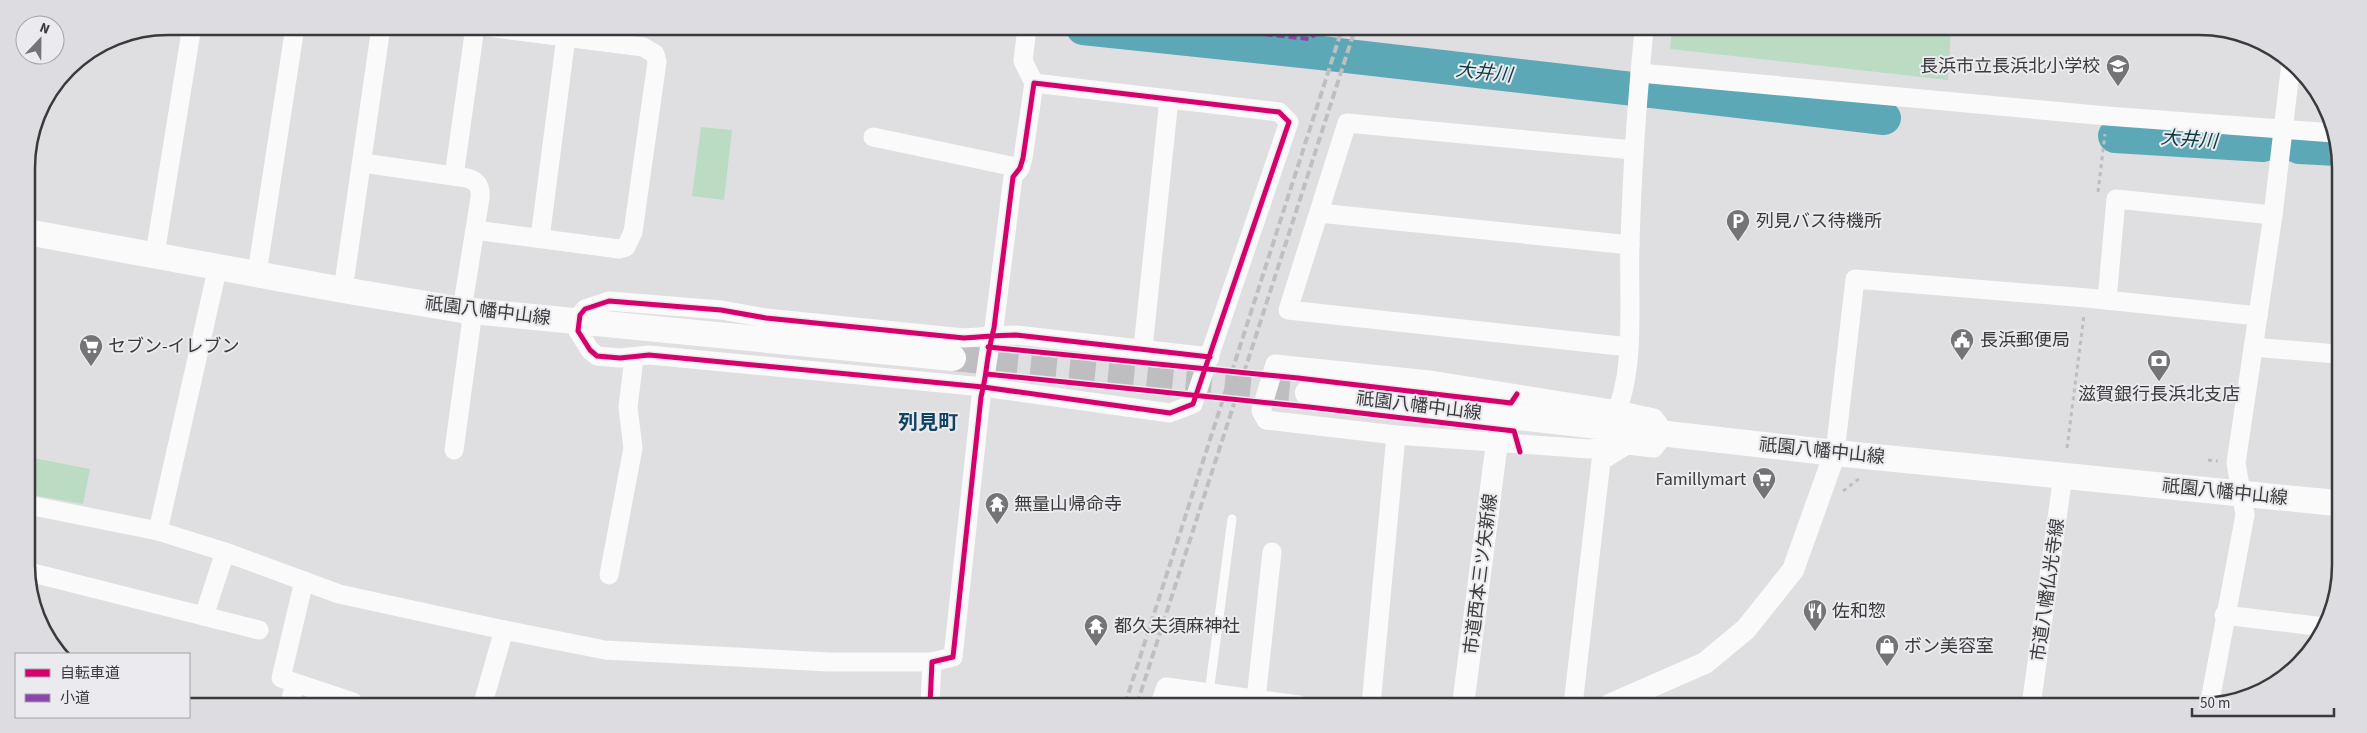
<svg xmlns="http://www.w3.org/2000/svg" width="2367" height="733" font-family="'Source Sans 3','Noto Sans JP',sans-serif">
<rect width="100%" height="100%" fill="#dfdfe1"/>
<!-- green -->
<g fill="#bbdcc3">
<polygon points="1672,30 1951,30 1948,80 1670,49"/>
<polygon points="701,127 732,130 724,200 692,196"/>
<polygon points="28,457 90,469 83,504 28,494"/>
</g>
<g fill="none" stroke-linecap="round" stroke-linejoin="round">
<!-- river -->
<g stroke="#5ca8b6" stroke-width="34">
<polyline points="1083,28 1321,53 1884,118"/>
<polyline points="2115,136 2263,145"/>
<polyline points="2299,147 2338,149"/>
</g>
<!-- secondary-tunnel -->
<polyline stroke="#bebec0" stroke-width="26" stroke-dasharray="26 13" stroke-linecap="butt" points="953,358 1308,393"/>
<!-- path -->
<g stroke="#bebec0" stroke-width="3" stroke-dasharray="4 4" stroke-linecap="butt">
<polyline points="2098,192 2105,134"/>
<polyline points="2067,448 2084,315"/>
<polyline points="2208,460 2218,461"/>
<polyline points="1843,491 1860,478"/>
</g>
<!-- service -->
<polyline stroke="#fafafa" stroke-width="9" points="1209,693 1232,519"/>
<!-- minor -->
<g stroke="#fafafa" stroke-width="19">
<polyline points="1027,28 1023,61 1034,83"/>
<polyline points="1640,73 2107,116 2334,133"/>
<polyline points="873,137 1020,168"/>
<path d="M363 163 467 178C478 181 481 188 480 198L462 310"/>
<polyline points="454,176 475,27"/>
<polyline points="1319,213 1630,245"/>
<polyline points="475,230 619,249 626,247 633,232 657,62 655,54 643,47 488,27"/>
<polyline points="540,238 566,37"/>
<polyline points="155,254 192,26"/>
<polyline points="257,273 295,27"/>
<polyline points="343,290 381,27"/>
<polyline points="2107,300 2116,199 2273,215"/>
<polyline points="1629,347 1288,310 1347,123 1633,150"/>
<polyline points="2253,347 2337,354"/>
<polyline points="1143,348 1169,99"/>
<polyline points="1617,410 1429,380 1275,364 1261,411 1266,420 1396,435 1589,449 1627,445"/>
<polyline points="454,450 473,311"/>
<polyline points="1835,453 1855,279 2087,298 2258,316"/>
<polyline points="28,505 158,531 225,552 339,594 504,630 605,650 829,662 932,662"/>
<polyline points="158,531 218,266"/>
<polyline points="29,572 259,630"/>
<polyline points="609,575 633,448 628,407 634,358"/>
<polyline points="304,581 281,678 353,702"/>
<polyline points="2224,615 2324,627"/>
<polyline points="204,616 225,552"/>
<polyline points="1256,699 1272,552"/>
<polyline points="290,702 295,684"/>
<polyline points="483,703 504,630"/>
<path d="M930 704 932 662 953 657 981 397C983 388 985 380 986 371 988 356 990 343 994 328L1013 177 1020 168 1023 158 1034 83 1279 112 1289 122 1193 404 1170 413 983 387 649 355 620 358 597 356 590 350 578 331 580 315 585 309 609 301 721 310 766 318 964 338C981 337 999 335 1016 335L1210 357"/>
<polyline points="1160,704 1166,687 1299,705"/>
<polyline points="1371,705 1396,435"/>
<path d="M1573 705 1601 461 1627 445 1654 448 1665 433 1654 418 1617 410C1636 364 1628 293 1630 243 1632 172 1637 101 1644 30"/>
<polyline points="2031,706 2063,475"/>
<polyline points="2209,706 2245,515 2236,463 2273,215 2291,63"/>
</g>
<!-- tertiary -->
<g stroke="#fafafa" stroke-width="22">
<polyline points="1463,705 1497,442"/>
<polyline points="1609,705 1705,663 1746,629 1793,570 1835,453"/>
</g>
<!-- secondary -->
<g stroke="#fafafa" stroke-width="26">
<polyline points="27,232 343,290 462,310 953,358"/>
<polyline points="1308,393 1835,453 2336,503"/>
</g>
<!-- rail -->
<g stroke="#bfbfbf" stroke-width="4" stroke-dasharray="8 4" stroke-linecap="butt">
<polyline points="1125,704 1342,29"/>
<polyline points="1137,704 1355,29"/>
</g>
<!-- quiet -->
<polyline stroke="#8e44ad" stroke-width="4" stroke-dasharray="8 4" stroke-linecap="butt" points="1217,29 1309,39 1322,29"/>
<!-- cycleway casing -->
<g stroke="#ebebef" stroke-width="8">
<g id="cycleway">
<polyline points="988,347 1298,378 1511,403 1517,394"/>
<polyline points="986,374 1309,407 1514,431 1520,452"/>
<path d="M930 704 932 662 953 657 981 397C983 388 985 380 986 371 988 356 990 343 994 328L1013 177 1020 168 1023 158 1034 83 1279 112 1289 122 1193 404 1170 413 983 387 649 355 620 358 597 356 590 350 578 331 580 315 585 309 609 301 721 310 766 318 964 338C981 337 999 335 1016 335L1210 357"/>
</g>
</g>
<!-- cycleway -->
<use href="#cycleway" stroke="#d6006c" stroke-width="5"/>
</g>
<!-- icons -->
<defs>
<g id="school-pin" transform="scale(1.25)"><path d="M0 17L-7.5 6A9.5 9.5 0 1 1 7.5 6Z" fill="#747476" stroke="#ebebef"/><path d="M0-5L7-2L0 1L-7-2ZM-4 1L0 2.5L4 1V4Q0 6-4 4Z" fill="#fff"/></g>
<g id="parking-pin" transform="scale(1.25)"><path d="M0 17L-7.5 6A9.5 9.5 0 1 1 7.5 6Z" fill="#747476" stroke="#ebebef"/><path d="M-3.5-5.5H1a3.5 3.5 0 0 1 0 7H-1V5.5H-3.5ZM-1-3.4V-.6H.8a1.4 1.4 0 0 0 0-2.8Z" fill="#fff"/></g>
<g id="civic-pin" transform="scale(1.25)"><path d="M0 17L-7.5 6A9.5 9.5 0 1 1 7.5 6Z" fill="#747476" stroke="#ebebef"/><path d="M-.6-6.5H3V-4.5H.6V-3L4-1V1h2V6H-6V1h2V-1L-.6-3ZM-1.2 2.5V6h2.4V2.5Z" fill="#fff"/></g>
<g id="supermarket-pin" transform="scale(1.25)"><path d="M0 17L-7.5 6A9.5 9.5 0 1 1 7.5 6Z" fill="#747476" stroke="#ebebef"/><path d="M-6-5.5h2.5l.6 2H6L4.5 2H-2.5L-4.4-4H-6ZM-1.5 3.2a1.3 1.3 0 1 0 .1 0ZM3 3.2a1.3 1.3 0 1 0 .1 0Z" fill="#fff"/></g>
<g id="bank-pin" transform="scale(1.25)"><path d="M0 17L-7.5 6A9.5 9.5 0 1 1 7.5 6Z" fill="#747476" stroke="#ebebef"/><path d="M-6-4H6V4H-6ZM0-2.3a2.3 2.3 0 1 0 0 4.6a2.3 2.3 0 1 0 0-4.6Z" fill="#fff"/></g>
<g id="temple-pin" transform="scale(1.25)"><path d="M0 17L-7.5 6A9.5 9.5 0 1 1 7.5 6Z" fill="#747476" stroke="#ebebef"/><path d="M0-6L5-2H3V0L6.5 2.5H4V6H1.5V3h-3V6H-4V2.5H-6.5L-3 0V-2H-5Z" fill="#fff"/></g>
<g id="restaurant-pin" transform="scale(1.25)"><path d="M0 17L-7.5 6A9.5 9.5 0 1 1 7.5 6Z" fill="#747476" stroke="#ebebef"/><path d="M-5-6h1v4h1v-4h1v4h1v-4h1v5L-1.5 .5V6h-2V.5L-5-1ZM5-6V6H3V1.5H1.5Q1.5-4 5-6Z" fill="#fff"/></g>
<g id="shop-pin" transform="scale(1.25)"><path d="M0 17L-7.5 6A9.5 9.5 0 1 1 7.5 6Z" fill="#747476" stroke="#ebebef"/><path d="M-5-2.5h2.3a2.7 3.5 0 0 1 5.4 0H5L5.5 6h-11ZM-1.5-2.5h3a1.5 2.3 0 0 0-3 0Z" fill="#fff"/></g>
</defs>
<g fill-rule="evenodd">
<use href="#school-pin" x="2118" y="66"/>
<use href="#parking-pin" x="1738" y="221"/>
<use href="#civic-pin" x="1962" y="340"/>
<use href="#supermarket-pin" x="91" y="346"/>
<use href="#bank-pin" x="2159" y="361"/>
<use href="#supermarket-pin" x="1764" y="479"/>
<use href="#temple-pin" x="997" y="504"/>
<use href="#restaurant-pin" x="1815" y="611"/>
<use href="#temple-pin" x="1096" y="626"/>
<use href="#shop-pin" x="1887" y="646"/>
</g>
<g text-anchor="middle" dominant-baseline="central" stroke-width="4" stroke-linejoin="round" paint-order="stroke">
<!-- poi labels -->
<g font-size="18" fill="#3a3a3c" stroke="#ebebef" text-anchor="start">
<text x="2100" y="66" text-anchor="end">長浜市立長浜北小学校</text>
<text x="1756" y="221">列見バス待機所</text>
<text x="1980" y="340">長浜郵便局</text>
<text x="108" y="346">セブン-イレブン</text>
<text x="2159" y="394" text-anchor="middle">滋賀銀行長浜北支店</text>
<text x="1746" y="479" text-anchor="end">Famillymart</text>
<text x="1014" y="504">無量山帰命寺</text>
<text x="1832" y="611">佐和惣</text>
<text x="1114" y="626">都久夫須麻神社</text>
<text x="1904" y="646">ボン美容室</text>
</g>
<!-- street labels -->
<g font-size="18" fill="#3a3a3c" stroke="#ebebef">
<text transform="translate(488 311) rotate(7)">祇園八幡中山線</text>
<text transform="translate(1419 406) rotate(7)">祇園八幡中山線</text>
<text transform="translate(1822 451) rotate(6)">祇園八幡中山線</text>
<text transform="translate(2225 492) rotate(6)">祇園八幡中山線</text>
<text transform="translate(1481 574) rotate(-83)">市道西本三ツ矢新線</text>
<text transform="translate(2048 590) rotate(-82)">市道八幡仏光寺線</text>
</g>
<!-- water labels -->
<g font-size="19" font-style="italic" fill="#0c3b44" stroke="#ebebef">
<text transform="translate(1484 73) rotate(6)">大井川</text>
<text transform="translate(2189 140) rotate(4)">大井川</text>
</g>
<!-- quarter labels -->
<g font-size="20" font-weight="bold" fill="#0e4366" stroke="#ebebef">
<text x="928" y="423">列見町</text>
</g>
</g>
<!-- crop -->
<path d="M0 0H2367V733H0ZM168 35H2199A133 133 0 0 1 2332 168V565A133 133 0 0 1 2199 698H168A133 133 0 0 1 35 565V168A133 133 0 0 1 168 35Z" fill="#dddde1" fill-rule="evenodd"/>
<path fill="none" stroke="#3a3a3c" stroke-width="2.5" d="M168 35H2199A133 133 0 0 1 2332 168V565A133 133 0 0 1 2199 698H168A133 133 0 0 1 35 565V168A133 133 0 0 1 168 35Z"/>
<!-- legend -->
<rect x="15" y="653" width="175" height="65" fill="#ebebef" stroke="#a4a4a7"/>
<rect x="25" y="669" width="25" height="8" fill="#d6006c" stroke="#a4a4a7"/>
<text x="60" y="678" font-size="15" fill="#3a3a3c">自転車道</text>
<rect x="25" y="694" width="25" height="8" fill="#8e44ad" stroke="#a4a4a7"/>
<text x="60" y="703" font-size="15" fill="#3a3a3c">小道</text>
<!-- north arrow -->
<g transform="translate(40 40) rotate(22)"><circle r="24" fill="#ebebef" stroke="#a4a4a7"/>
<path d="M0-4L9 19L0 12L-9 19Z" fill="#747476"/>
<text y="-8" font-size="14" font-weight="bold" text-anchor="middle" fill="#3a3a3c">N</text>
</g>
<!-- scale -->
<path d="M2192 708v8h142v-8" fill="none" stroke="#3a3a3c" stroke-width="2.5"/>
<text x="2200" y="708" font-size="15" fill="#3a3a3c" stroke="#ebebef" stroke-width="4" paint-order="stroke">50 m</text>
</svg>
